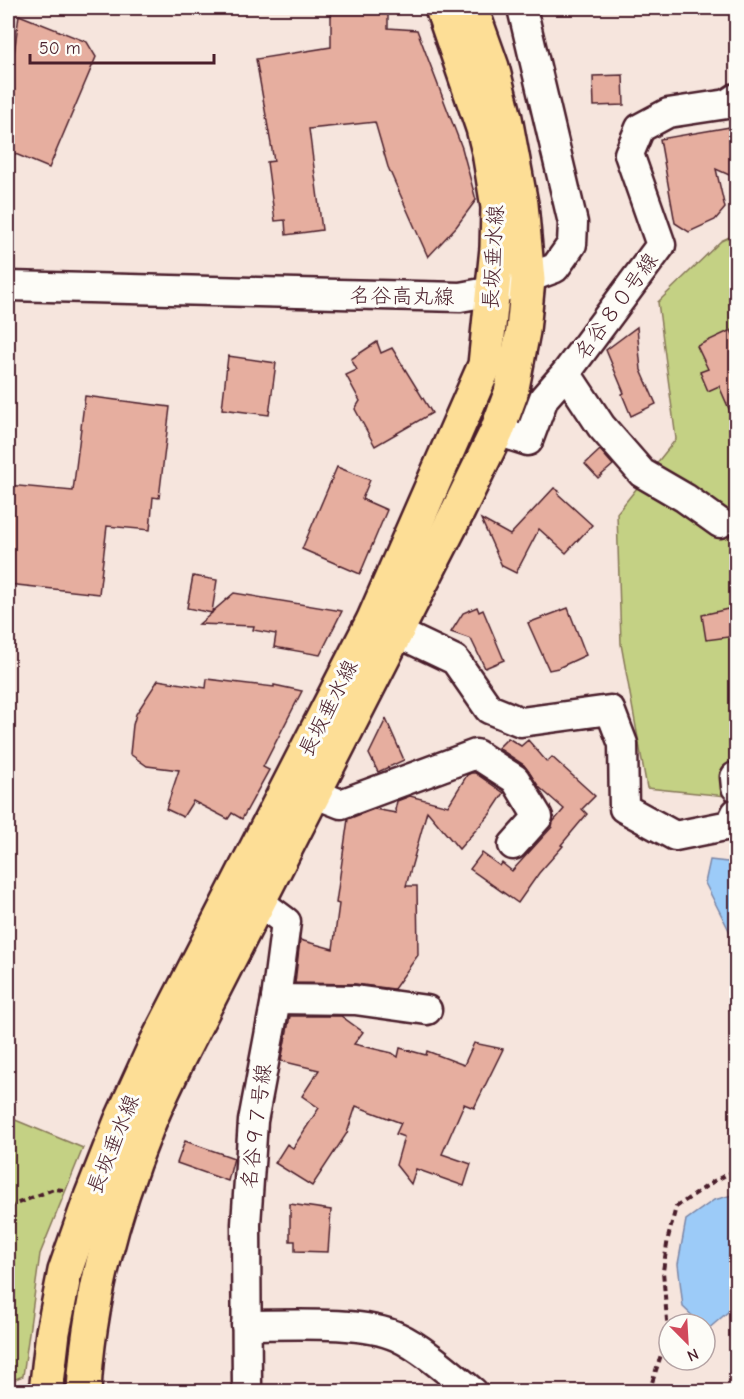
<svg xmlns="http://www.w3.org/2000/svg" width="744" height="1399" font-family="'Comic Neue','Klee One',sans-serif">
<rect width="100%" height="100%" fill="#f6e5dd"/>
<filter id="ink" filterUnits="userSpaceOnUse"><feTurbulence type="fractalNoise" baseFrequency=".0167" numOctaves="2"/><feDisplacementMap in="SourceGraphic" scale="12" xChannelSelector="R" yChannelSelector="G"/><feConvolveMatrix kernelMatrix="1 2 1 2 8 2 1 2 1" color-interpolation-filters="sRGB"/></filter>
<g filter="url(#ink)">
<!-- green -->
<g fill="#c4d184" stroke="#877858" stroke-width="1.5">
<polygon points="736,234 736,797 647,788 621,644 617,513 676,439 658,302 721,241"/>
<polygon points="8,1117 83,1148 40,1254 23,1376 8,1382"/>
</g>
<!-- water -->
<g fill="#9ccbf8" stroke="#7b86a6" stroke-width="1.5">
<polygon points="710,860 736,863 736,944 705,883"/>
<polygon points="736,1194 736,1305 707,1330 705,1324 701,1324 683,1307 678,1264 686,1220 714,1200"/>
</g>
<!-- building -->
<g fill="#e6ae9f" stroke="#4a1f2b" stroke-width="1.5">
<polygon points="331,8 388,8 388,28 417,30 462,148 476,200 456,227 428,257 388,167 375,122 309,129 322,230 286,235 285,220 275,221 267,162 274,161 256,59 331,47"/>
<polygon points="19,15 87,42 96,57 49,168 8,151 8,101"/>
<polygon points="623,75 624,105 594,106 593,76"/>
<polygon points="736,126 736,178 716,169 725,208 715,220 689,232 675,223 660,139"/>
<polygon points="637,327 641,370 656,404 631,416 622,394 624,393 606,350"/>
<polygon points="731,330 736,342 736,425 719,386 708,391 700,372 708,369 697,346"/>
<polygon points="377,342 381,353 392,348 432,413 375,446 355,409 360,401 346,375 357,370 351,359"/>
<polygon points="228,356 276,363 269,415 222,409"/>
<polygon points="85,396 170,407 159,498 153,497 150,530 107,526 99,594 8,584 8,485 73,491"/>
<polygon points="600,450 613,465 598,478 585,464"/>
<polygon points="337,467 370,480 362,499 387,510 360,574 302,549"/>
<polygon points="554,488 559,491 558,494 592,525 566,553 539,529 516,573 502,566 481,519 510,535"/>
<polygon points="193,576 217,580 212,612 234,593 342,611 320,655 274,647 276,634 253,630 254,626 199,624 212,613 187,608"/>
<polygon points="477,607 479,612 483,610 504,660 485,668 471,639 451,632 463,613"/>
<polygon points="568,608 586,655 558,668 549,670 528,623"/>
<polygon points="728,609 730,616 736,615 736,636 706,640 702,615"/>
<polygon points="207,679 274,687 274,685 302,691 263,767 269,770 242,819 232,813 228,819 193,801 183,817 166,809 179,770 147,766 130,754 133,725 136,714 158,680 206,688"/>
<polygon points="386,719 404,760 378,772 369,754"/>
<polygon points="508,738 521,746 528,740 547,762 552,757 595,796 582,809 587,814 561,845 563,846 539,873 518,903 470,869 482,853 500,866 502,863 512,871 552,827 553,822 564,809 539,787 524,765 498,748"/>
<polygon points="471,773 475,773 504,793 490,814 459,849 427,811 406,886 417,886 418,955 394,989 355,984 295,983 300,940 333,949 339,904 336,903 348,819 374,809 396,813 395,810 397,801 410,796 448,806 467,775"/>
<polygon points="290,1016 341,1016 363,1032 354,1044 392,1053 398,1057 400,1048 426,1055 427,1051 464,1065 474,1043 503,1049 474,1108 464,1104 442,1154 471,1164 464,1186 416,1169 411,1184 396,1165 404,1137 396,1134 401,1123 356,1106 347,1133 312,1186 275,1163 287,1144 293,1148 319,1108 302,1096 319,1070 281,1061"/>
<polygon points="185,1141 234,1158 228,1181 177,1163"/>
<polygon points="290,1204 331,1210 328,1252 295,1251 295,1241 290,1241"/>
</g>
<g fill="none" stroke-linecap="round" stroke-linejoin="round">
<!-- minor casing -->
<g stroke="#4a1f2b" stroke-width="33">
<g id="minor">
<polyline points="8,286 460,297 493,291 555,268 572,244 573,223 522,8"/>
<polyline points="566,373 601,426 642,473 685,498 720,523"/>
<polyline points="497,431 528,441 544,398 566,373 661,245 629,154 640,128 668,113 727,104 736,98"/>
<polyline points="396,632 455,660 489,709 521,722 610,710 623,744 624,808 675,836 730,825 736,813"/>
<polyline points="735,777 736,787"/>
<polyline points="313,793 341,804 476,754 515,779 538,817 513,845"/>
<polyline points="240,892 258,901 286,922 276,999 253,1121 246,1224 247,1392"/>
<polyline points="276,999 355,1000 427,1010"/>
<path d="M246 1325C285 1325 363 1320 398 1337 422 1348 452 1375 473 1392"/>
</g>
</g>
<!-- major casing -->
<g stroke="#4a1f2b" stroke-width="38">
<g id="major">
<polyline points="46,1392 53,1332 65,1271 91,1197 121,1121 156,1044 373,621 485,365 497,248 498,207 489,152 483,128 442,8"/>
<path d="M84 1392C88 1304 113 1211 146 1130 155 1106 167 1083 178 1059L458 511 497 431 511 393 523 331 528 280 521 204 505 118 492 67 471 8"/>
</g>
</g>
<!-- path -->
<g stroke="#4a1f2b" stroke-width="4" stroke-dasharray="6 4.5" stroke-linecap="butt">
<polyline points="8,1207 54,1189 63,1190"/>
<polyline points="8,1231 8,1243"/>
<polyline points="649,1392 668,1333 663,1271 668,1238 676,1207 714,1181 736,1170"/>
</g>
<!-- minor -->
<use href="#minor" stroke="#fdfcf7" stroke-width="28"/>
<!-- major -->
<use href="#major" stroke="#fdde96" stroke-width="33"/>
</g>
</g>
<g text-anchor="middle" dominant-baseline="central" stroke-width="6" stroke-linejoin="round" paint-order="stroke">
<!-- street labels -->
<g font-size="21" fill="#4a1f2b" stroke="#fdfcf7">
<text transform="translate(493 257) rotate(-87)">長坂垂水線</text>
<text transform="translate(402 296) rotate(1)">名谷高丸線</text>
<text transform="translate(616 306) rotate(-54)">名谷８０号線</text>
<text transform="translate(328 708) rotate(-63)">長坂垂水線</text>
<text transform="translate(256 1126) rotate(-83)">名谷９７号線</text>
<text transform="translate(113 1144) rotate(-68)">長坂垂水線</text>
</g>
</g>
<!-- margin -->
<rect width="744" height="1399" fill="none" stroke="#fdfcf7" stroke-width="30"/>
<rect x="15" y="15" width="714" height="1369" fill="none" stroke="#4a1f2b" stroke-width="2" filter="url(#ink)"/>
<!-- north arrow -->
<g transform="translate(687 1342) rotate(156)"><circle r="28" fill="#fdfcf7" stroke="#b5a4a5" stroke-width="1.5"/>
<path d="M0-4.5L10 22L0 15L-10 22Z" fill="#d1495b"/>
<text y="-9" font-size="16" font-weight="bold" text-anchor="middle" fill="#4a1f2b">N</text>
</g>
<!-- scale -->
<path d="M30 54v9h184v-9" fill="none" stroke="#4a1f2b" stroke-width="3"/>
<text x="39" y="54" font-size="18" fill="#4a1f2b" stroke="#fdfcf7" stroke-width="4.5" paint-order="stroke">50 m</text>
</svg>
